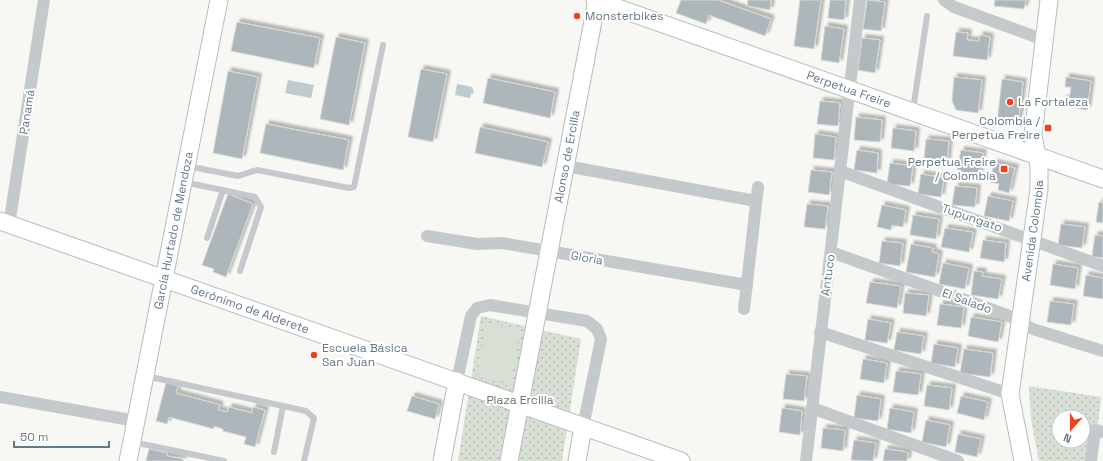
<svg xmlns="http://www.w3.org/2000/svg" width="1103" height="461" font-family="'Space Grotesk',sans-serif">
<defs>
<pattern id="park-dots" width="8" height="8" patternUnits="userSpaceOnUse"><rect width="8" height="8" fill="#d8dfd4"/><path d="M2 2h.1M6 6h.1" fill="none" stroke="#b3bab2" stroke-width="1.8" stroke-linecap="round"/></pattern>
<filter id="shadow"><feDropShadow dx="3.5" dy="-3.5" stdDeviation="1" flood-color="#0004"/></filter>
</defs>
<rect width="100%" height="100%" fill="#f7f7f3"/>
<!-- park -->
<g fill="url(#park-dots)" fill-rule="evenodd">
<polygon points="481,316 581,339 562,461 458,461"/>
<path d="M1029 386 1101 397 1098 425 1092 424 1086 461H1039L1031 420ZM1059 417H1083V441H1059Z"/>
</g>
<!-- garden -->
<polygon fill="#d8dfd4" points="486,323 520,329 511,383 477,377"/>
<!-- water -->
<g fill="#bdcace">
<polygon points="288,80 314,85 311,98 285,93"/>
<polygon points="457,84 472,87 474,93 471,94 470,98 455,95"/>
</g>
<!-- building -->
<g fill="#adb6bb" stroke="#d8d8d6" filter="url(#shadow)">
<polygon points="681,0 718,0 771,19 765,36 709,15 706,24 676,13"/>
<polygon points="748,0 771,0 770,10 747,6"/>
<polygon points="800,0 821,0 814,49 794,46"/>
<polygon points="830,0 846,0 844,20 828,18"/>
<polygon points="867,0 885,2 881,31 863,29"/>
<polygon points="995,0 1026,0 1024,9 994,6"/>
<polygon points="237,22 320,38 314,68 231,51"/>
<polygon points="825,26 844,29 839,63 821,60"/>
<polygon points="956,32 968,33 967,40 979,41 980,35 990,37 987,60 953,56"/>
<polygon points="336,37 365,43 349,125 320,119"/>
<polygon points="862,38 880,40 875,73 858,70"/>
<polygon points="421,69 447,74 433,142 408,137"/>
<polygon points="228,71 258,77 242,159 213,153"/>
<polygon points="954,77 982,80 978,113 956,110 952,101"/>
<polygon points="1066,77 1091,81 1087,110 1062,106 1063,99 1069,100 1071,87 1065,87"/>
<polygon points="488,78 555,92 550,118 483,103"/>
<polygon points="1002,79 1023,82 1018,125 997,123"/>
<polygon points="820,101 840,103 838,126 817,124"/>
<polygon points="856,117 882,120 880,142 854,140"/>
<polygon points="266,124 349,140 343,170 260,153"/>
<polygon points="480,127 548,142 542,167 475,153"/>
<polygon points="893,128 916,131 914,151 891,148"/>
<polygon points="815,134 836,137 834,160 813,158"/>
<polygon points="926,139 949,141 947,162 924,159"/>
<polygon points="857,150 878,153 877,173 854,170"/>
<polygon points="961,150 983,153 979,175 957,171"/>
<polygon points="890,163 913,166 910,186 887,184"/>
<polygon points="994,163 1015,168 1009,193 998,190 999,184 990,182"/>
<polygon points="811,170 832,172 829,195 808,192"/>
<polygon points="921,174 944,178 941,197 918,194"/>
<polygon points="955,186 977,188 975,207 952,205"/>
<polygon points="228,194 253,204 226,277 213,272 214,269 202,265"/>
<polygon points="988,196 1013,201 1009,221 984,216"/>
<polygon points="1099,202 1103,203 1103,223 1096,222"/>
<polygon points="807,204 828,206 825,229 804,227"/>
<polygon points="882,205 906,210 903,227 892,225 891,230 877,227"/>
<polygon points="913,215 939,219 936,239 910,235"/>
<polygon points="1061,224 1085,227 1082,248 1058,245"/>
<polygon points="945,228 973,232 969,252 941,247"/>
<polygon points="1095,235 1103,236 1103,258 1092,256"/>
<polygon points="983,240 1006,243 1004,262 980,258"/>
<polygon points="882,241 903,243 900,266 879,263"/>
<polygon points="911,244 933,248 932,252 939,254 935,277 906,272"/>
<polygon points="943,263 969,268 965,289 939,284"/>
<polygon points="1053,264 1078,268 1075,289 1050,285"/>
<polygon points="974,271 983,272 982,276 1002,279 998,299 971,295"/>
<polygon points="1086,275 1103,278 1103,299 1083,296"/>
<polygon points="870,282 901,286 897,308 866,303"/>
<polygon points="905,293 929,295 926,316 903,313"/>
<polygon points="1050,301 1074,304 1071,325 1047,322"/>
<polygon points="940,304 964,307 961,328 937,325"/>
<polygon points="971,317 1002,322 998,342 968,336"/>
<polygon points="868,319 891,323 887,343 865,340"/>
<polygon points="897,332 924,336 921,354 894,350"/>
<polygon points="934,344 958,348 955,367 931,363"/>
<polygon points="964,349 993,353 990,377 960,373"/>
<polygon points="863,359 887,363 884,383 860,379"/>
<polygon points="896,371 921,374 918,395 893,392"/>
<polygon points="786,374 807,376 804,401 783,399"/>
<polygon points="166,383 178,386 176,393 220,405 218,410 227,412 229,407 252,413 253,407 265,410 255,447 244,444 246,437 223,431 223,429 214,426 214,429 169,417 167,424 156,421"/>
<polygon points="927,385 952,388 949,410 924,406"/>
<polygon points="857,395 881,399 878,421 854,418"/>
<polygon points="412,396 439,404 435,419 407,411"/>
<polygon points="961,396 988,402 984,420 957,413"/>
<polygon points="782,408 802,411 800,435 779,432"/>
<polygon points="890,408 914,412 911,433 887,429"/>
<polygon points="926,420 950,425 946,447 922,442"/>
<polygon points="823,428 845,430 843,451 821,448"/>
<polygon points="958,434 981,439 977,457 955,452"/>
<polygon points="854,440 876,443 873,461 851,460"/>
<polygon points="149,449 167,453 167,456 183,459 183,461 146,461"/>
<polygon points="885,449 908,452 907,461 883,461"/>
</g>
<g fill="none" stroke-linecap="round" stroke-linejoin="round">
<!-- secondary casing -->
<g stroke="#b6bcc0" stroke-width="19">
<g id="secondary">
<path id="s1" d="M595 0 1103 179"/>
<path id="s2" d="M0 221 681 461"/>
<path id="s3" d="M128 461 219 0"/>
<polyline points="442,461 457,381"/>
<path id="s4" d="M509 461 597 0"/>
<polyline points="577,461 583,427"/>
<path id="s5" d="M1023 461 1010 394 1039 189V167L1033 135 1049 0"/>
</g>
</g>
<!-- lane -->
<g stroke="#c4c9cb" stroke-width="6">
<polyline points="913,110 927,16"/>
<polyline points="187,166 238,176 257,170 349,188 354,187 383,45"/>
<polyline points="184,182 255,197 261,207 240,271"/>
<polyline points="207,238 223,190"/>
<polyline points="146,376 306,411 314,418 304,461"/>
<polyline points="133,442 224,461"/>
<polyline points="274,452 283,406"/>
</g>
<!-- street -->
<g stroke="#c4c9cb" stroke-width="12">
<polyline points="944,0 954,7 1044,40"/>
<polyline points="566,166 756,201"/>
<polyline points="840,171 1103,266"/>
<polyline points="9,225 44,0"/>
<polyline points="427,236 477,244 502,243 747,285"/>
<polyline points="831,252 1007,315 1033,329 1103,351"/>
<polyline points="744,309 758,187"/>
<polyline points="820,332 1010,394"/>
<polyline points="457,381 471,316 477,308 490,305 587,321 597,329 601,339 583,427"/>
<polyline points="0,397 136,421"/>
<polyline points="812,408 958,461"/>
<polyline points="806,461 860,0"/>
<polyline points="1091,461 1095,430 1103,432"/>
</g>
<!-- secondary -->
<use href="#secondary" stroke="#fff" stroke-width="17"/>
</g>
<!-- markers -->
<g fill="#ed421c" stroke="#fff" stroke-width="1.5">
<circle cx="577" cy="16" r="4"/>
<circle cx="1010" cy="102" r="4"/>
<rect x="1044" y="124" width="8" height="8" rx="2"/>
<rect x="1000" y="165" width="8" height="8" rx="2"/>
<circle cx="314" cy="355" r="4"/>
</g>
<g text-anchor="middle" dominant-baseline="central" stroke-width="4" stroke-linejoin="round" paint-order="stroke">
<!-- poi labels -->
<g font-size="12" fill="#647986" stroke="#fff" text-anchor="start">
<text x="585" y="16">Monsterbikes</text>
<text x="1018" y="102">La Fortaleza</text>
<text x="1040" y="121" text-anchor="end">Colombia /<tspan x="1040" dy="14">Perpetua Freire</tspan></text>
<text x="996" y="162" text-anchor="end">Perpetua Freire<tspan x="996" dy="14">/ Colombia</tspan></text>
<text x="322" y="348">Escuela Básica<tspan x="322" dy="14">San Juan</tspan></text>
</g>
<!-- street labels -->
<g font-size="12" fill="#647986" stroke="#fff">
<text stroke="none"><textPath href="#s1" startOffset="269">Perpetua Freire</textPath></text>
<text transform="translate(27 112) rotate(-81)">Panamá</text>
<text stroke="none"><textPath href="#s4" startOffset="310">Alonso de Ercilla</textPath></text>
<text transform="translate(972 218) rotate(19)">Tupungato</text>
<text stroke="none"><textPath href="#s3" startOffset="235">García Hurtado de Mendoza</textPath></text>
<text stroke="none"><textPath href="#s5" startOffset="233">Avenida Colombia</textPath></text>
<text transform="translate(587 258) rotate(10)">Gloria</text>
<text transform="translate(828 275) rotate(-82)">Antuco</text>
<text transform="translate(967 301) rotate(20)">El Salado</text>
<text stroke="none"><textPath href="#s2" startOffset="265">Gerónimo de Alderete</textPath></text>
</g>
<!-- park labels -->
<g font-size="12" fill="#66785f" stroke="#fff">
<text x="520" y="400">Plaza Ercilla</text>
</g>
</g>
<!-- north arrow -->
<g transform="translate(1071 429) rotate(201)"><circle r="19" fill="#ffffff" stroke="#c1c9cf"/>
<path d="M0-3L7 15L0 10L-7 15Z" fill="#ed421c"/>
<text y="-6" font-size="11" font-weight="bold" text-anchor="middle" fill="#647986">N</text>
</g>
<!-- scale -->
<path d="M14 441v6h95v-6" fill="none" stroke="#647986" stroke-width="2"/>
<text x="20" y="441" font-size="12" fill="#647986" stroke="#ffffff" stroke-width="3" paint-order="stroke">50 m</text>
</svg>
